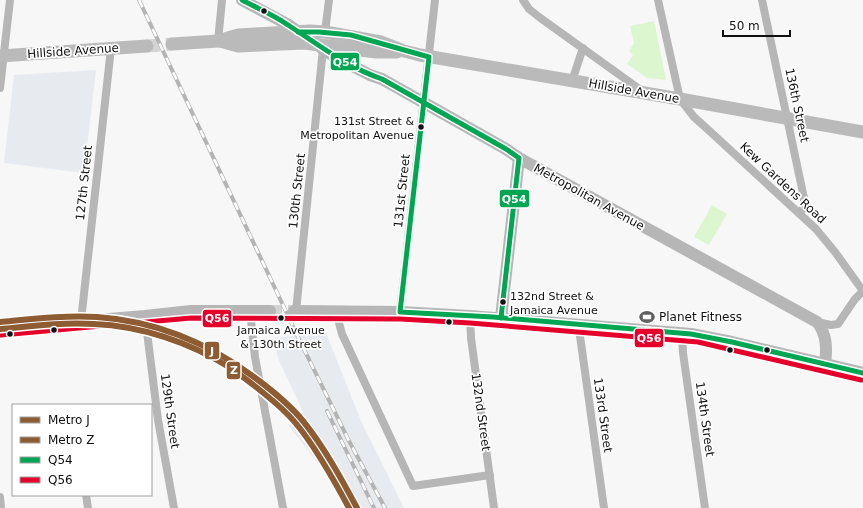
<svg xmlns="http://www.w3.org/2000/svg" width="863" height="508" font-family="'DejaVu Sans',sans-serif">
<rect width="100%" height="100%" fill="#f7f7f8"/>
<!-- built -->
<g fill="#e7eaef">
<polygon points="96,70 84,173 4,163 14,75"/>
<polygon points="326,333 361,421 404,508 346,508 324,471 289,426 303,412 278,358 273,338"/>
</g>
<!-- green -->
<g fill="#dcf6cf">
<polygon points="654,21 666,80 647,78 627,64 633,55 629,51 634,43 630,26"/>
<polygon points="712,205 727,214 709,245 694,237"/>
</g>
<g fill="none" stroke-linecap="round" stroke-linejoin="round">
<!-- secondary-tunnel -->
<polyline stroke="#d4d4d5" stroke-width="12" stroke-dasharray="12 6" stroke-linecap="butt" points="270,311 294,311"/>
<!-- primary-tunnel -->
<polyline stroke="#d4d4d5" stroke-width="13" stroke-dasharray="13 6" stroke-linecap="butt" points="147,46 172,44"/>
<!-- street -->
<g stroke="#b7b6b7" stroke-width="8">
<polyline points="523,0 529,9 539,17 642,91"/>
<polyline points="658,0 680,99 694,117 703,125 816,229 835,252 863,291"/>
<polyline points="762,0 804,198 804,206 800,214"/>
<polyline points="325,32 329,0"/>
<polyline points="218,41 222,0"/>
<polyline points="572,81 583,48"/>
<polyline points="0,88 10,0"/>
<polyline points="250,311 255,357 283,508"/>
<polyline points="296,311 323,49"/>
<polyline points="336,312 342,334 413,486 490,475"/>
<polyline points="400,312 435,0"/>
<polyline points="145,316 158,420 174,508"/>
<polyline points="470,316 471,338 494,508"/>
<polyline points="81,321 111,48"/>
<polyline points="817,322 831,325 838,324 855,299 863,291"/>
<polyline points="580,325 580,336 604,508"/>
<polyline points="682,333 683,353 705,508"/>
<polyline points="86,495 88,508"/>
<polyline points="0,497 1,508"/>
</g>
<!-- secondary -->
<g stroke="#b6b6b7" stroke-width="12">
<path d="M242 0 287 24 335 57 370 75 382 79 506 149 519 158 817 322C827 334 827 349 825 364"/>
<polyline points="294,311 400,312 470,316 691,334 732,342 863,373"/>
<polyline points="501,318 519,158"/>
<polyline points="0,328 145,316 191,311 270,311"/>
</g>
<!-- primary -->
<g stroke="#bbbaba" stroke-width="13">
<polyline points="220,41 238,46 304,43 376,52 397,52"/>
<polyline points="172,44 218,41 238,35 310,31 325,32 381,42 404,51 420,55 680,99 863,132"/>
<polyline points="0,56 147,46"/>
</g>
<!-- rail casing -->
<g stroke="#b4b4b4" stroke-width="4">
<g id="rail">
<polyline points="139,0 298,337 349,441 385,508"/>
<polyline points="327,411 374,508"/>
</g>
</g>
<!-- rail -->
<use href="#rail" stroke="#fff" stroke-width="2.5" stroke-dasharray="8" stroke-linecap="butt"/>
<!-- bus-1 casing -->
<g stroke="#fff" stroke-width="8">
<g id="bus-1">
<path d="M242 0C257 8 274 15 288 25 319 45 347 67 382 79L506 149 519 158 501 318"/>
<polyline points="298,32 319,32 351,35 429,57 400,312 493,317 691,334 732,342 863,373"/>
</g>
</g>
<!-- bus-2 casing -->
<g stroke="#fff" stroke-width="8">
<polyline id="bus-2" points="1,335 191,318 400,319 470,323 698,342 861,380"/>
</g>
<!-- bus-1 -->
<use href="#bus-1" stroke="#00a651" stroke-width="5"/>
<!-- bus-2 -->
<use href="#bus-2" stroke="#e4002b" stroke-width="5"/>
<!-- metro-1 casing -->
<g stroke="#fff" stroke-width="9">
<path id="metro-1" d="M0 322C32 319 65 315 97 317 156 321 211 344 258 380 274 392 290 405 303 421 324 447 341 478 357 508"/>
</g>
<!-- metro-2 casing -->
<g stroke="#fff" stroke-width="9">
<path id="metro-2" d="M1 329C32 326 63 322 94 324 141 326 189 342 229 367 238 373 247 380 256 387 271 399 286 411 298 426 318 451 334 480 349 508"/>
</g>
<!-- metro-1 -->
<use href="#metro-1" stroke="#8e5c33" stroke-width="6"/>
<!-- metro-2 -->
<use href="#metro-2" stroke="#8e5c33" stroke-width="6"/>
</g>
<!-- icons -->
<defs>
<g id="stadium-bare" transform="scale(1.2)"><path d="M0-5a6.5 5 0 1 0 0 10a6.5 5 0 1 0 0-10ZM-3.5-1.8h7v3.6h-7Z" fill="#616162" stroke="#fff" stroke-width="2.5" paint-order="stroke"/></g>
</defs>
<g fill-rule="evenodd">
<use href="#stadium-bare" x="647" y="317"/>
</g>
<!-- markers -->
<g fill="#101011" stroke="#fff" stroke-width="1.5">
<circle cx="264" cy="11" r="3.5"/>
<circle cx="421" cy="127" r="3.5"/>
<circle cx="503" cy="302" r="3.5"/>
<circle cx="281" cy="318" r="3.5"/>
<circle cx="449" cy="322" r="3.5"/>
<circle cx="54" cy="330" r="3.5"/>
<circle cx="10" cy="334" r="3.5"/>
<circle cx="730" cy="350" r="3.5"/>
<circle cx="767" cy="350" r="3.5"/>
</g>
<g text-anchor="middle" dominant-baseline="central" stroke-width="3.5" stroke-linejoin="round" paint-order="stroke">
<!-- bus labels -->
<g font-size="11" fill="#101011" stroke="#fff" text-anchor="end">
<text x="414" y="121">131st Street &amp;<tspan x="414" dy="14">Metropolitan Avenue</tspan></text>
<text x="510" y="296" text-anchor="start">132nd Street &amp;<tspan x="510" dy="14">Jamaica Avenue</tspan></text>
<text x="281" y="330" text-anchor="middle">Jamaica Avenue<tspan x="281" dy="14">&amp; 130th Street</tspan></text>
</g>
<!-- street labels -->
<g font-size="12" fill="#101011" stroke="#fff">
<text transform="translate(73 51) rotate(-4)">Hillside Avenue</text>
<text transform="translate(634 91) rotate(10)">Hillside Avenue</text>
<text transform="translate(797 105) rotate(78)">136th Street</text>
<text transform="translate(84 183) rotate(-84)">127th Street</text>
<text transform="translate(783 183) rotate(43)">Kew Gardens Road</text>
<text transform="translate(297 191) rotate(-84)">130th Street</text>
<text transform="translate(402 191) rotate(-84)">131st Street</text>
<text transform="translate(589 197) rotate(29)">Metropolitan Avenue</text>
<text transform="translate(170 411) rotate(82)">129th Street</text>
<text transform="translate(481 412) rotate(82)">132nd Street</text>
<text transform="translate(603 415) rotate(82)">133rd Street</text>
<text transform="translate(705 419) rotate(82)">134th Street</text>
</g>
<!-- poi labels -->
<g font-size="12" fill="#101011" stroke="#fff" text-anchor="start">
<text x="659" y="317">Planet Fitness</text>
</g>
</g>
<g stroke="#fff" stroke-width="1.5">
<rect x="330" y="52" width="30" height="19" rx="4" fill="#00a651"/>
<rect x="499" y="189" width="31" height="19" rx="4" fill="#00a651"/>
<rect x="202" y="309" width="30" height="19" rx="4" fill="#e4002b"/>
<rect x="634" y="328" width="30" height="20" rx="4" fill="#e4002b"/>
<rect x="204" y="341" width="16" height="19" rx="4" fill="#8e5c33"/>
<rect x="226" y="361" width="15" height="19" rx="4" fill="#8e5c33"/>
</g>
<g font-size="11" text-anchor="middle" font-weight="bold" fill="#fff">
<text x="345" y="66">Q54</text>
<text x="514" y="203">Q54</text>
<text x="217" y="322">Q56</text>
<text x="649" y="342">Q56</text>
<text x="212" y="355">J</text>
<text x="234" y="374">Z</text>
</g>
<!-- legend -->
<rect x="12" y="404" width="140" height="92" fill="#ffffff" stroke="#9f9fa0"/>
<rect x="20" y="417" width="20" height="6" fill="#8e5c33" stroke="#9f9fa0"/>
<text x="48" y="424" font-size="12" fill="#101011">Metro J</text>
<rect x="20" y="437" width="20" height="6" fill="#8e5c33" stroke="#9f9fa0"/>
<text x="48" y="444" font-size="12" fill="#101011">Metro Z</text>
<rect x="20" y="457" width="20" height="6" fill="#00a651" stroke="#9f9fa0"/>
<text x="48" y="464" font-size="12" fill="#101011">Q54</text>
<rect x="20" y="477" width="20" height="6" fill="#e4002b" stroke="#9f9fa0"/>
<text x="48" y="484" font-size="12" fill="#101011">Q56</text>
<!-- scale -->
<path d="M723 30v6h67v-6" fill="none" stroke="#101011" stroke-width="2"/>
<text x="729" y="30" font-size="12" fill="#101011" stroke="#ffffff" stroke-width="3" paint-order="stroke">50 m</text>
</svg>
